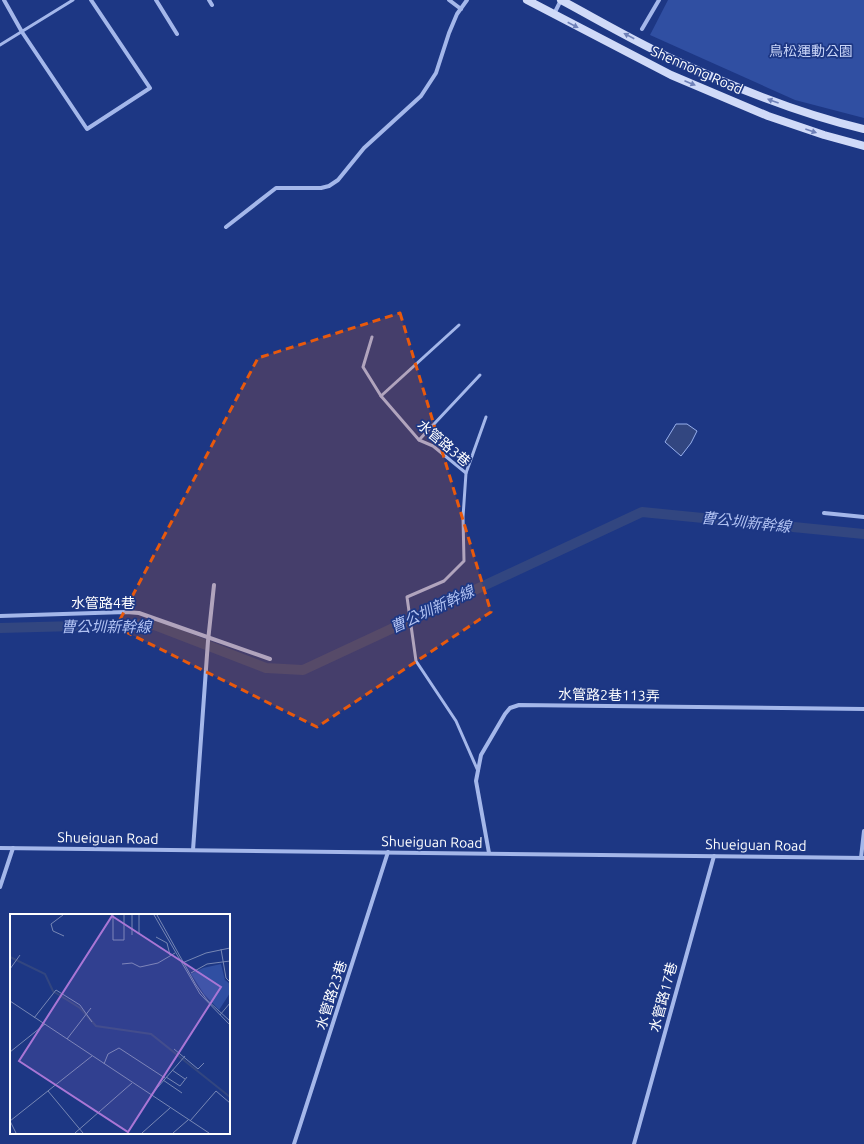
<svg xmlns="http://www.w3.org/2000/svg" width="864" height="1144" font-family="Ubuntu,'Noto Sans TC',sans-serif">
<rect width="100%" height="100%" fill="#1d3784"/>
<!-- green -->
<polygon fill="#304fa2" points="668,0 864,0 864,118 795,100 650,35"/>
<!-- water -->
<polygon fill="#324680" stroke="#97afec" points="676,424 687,424 697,431 691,443 681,456 665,442"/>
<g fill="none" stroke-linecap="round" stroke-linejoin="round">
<!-- canal -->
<polyline stroke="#324680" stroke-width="10" points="0,628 152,624 266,668 303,670 642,512 864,534"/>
<!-- lane -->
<g stroke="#a4b7ea" stroke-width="3">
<polyline points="0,45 73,0"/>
<polyline points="372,337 363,367 381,396 419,440 433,446 466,473 463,517 464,561 444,581 407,597 416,661 456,721 478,771"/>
<polyline points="381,396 459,325"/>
<polyline points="419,440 480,375"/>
<polyline points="466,473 486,417"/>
</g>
<!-- street -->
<g stroke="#a4b7ea" stroke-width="4">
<polyline points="4,0 22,32 87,129 150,88 91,0"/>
<polyline points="156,0 177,34"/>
<polyline points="209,0 212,5"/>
<polyline points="449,0 461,9"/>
<polyline points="554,14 561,0"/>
<polyline points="642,29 659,0"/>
<polyline points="226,227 276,188 321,188 329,186 338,180 364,148 421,96 436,73 449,33 457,14 467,0"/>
<polyline points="824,513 864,517"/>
<polyline points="0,616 126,612 139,613 270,659"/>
<polyline points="0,848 864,858"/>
<polyline points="193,850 208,641 214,585"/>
<polyline points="489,853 476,781 481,755 505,714 510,708 519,705 864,709"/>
<polyline points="861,858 864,831"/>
<polyline points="0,887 13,848"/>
<polyline points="294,1144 388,852"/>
<polyline points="634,1144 714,856"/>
</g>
<!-- secondary -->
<g stroke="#d0daf8" stroke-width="8">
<polyline points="527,0 671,75 768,116 824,135 864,146"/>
<path d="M561 0C600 21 639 44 679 62 738 89 800 114 864 129"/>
</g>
</g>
<!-- one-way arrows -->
<defs><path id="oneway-solid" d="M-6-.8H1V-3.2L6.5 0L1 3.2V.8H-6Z"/></defs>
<g fill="#6e80b8">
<use href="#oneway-solid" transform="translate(573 25) rotate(27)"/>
<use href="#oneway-solid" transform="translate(629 36) rotate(-152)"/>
<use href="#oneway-solid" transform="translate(690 83) rotate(23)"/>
<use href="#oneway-solid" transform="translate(773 101) rotate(-160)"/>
<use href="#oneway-solid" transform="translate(811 131) rotate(19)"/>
</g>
<!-- marked area -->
<path fill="#e8590c" fill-opacity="0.2" stroke="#e8590c" stroke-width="3" stroke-dasharray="8 5" stroke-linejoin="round" d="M400 313 491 612 317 727 116 627 258 358Z"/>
<g text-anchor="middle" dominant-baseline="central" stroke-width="3.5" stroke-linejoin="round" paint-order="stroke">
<!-- park labels -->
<g font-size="14" fill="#c9d5f8" stroke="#1d3784">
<text x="811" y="51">鳥松運動公園</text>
</g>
<!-- street labels -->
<g font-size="14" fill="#fff" stroke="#1d3784">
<text transform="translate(697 70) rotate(24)">Shennong Road</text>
<text transform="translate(444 443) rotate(40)">水管路3巷</text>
<text x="103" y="603">水管路4巷</text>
<text transform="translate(609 695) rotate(1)">水管路2巷113弄</text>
<text transform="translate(108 838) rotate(1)">Shueiguan Road</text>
<text transform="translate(432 842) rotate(1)">Shueiguan Road</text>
<text transform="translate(756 845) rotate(1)">Shueiguan Road</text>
<text transform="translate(331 995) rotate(-72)">水管路23巷</text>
<text transform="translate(663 997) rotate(-75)">水管路17巷</text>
</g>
<!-- water labels -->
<g font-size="15" font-style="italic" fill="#b0c1f2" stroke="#1d3784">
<text transform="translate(746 522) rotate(6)">曹公圳新幹線</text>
<text transform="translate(432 609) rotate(-25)">曹公圳新幹線</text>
<text x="106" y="626">曹公圳新幹線</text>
</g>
</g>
<!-- overview -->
<g transform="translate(10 914)">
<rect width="220" height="220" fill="#1d3784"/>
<path d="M211 50 215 66 220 70V79L209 96 194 80 181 60 193 54Z" fill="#304fa2"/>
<path fill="none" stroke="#324680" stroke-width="2" d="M0 43 35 60 43 77 70 94 86 112 141 120 220 183"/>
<path fill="none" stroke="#7787b5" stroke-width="1" d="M53 1 41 10 43 17 54 22M103 1V26H114V1M144 1 190 80 220 111M147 1 186 71 197 86 220 107M129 20V1M122 21V1M146 23 157 29 160 41M211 35 216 64 220 68M172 49 196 39 220 34M112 50 122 49 130 53 148 49 165 39M0 55 10 41M181 59 197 50 220 47M0 87 199 219M210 101 220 89M24 104 46 76 70 91 82 108M57 125 81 94M164 135 188 155 194 149M0 138 35 110M94 150 98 140 109 134 155 164M162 156 175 165M156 163 170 172 177 163M153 166 172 179M38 177 73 219M141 181 175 142M180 207 206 177 220 189M6 219 0 207 82 142M65 219 122 169M132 219 160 194M163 219 178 206"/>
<path fill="#a976d5" fill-opacity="0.15" stroke="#a976d5" stroke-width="2" d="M102 2 211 73 118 218 9 147Z"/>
<rect width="220" height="220" fill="none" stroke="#fff" stroke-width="2"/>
</g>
</svg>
